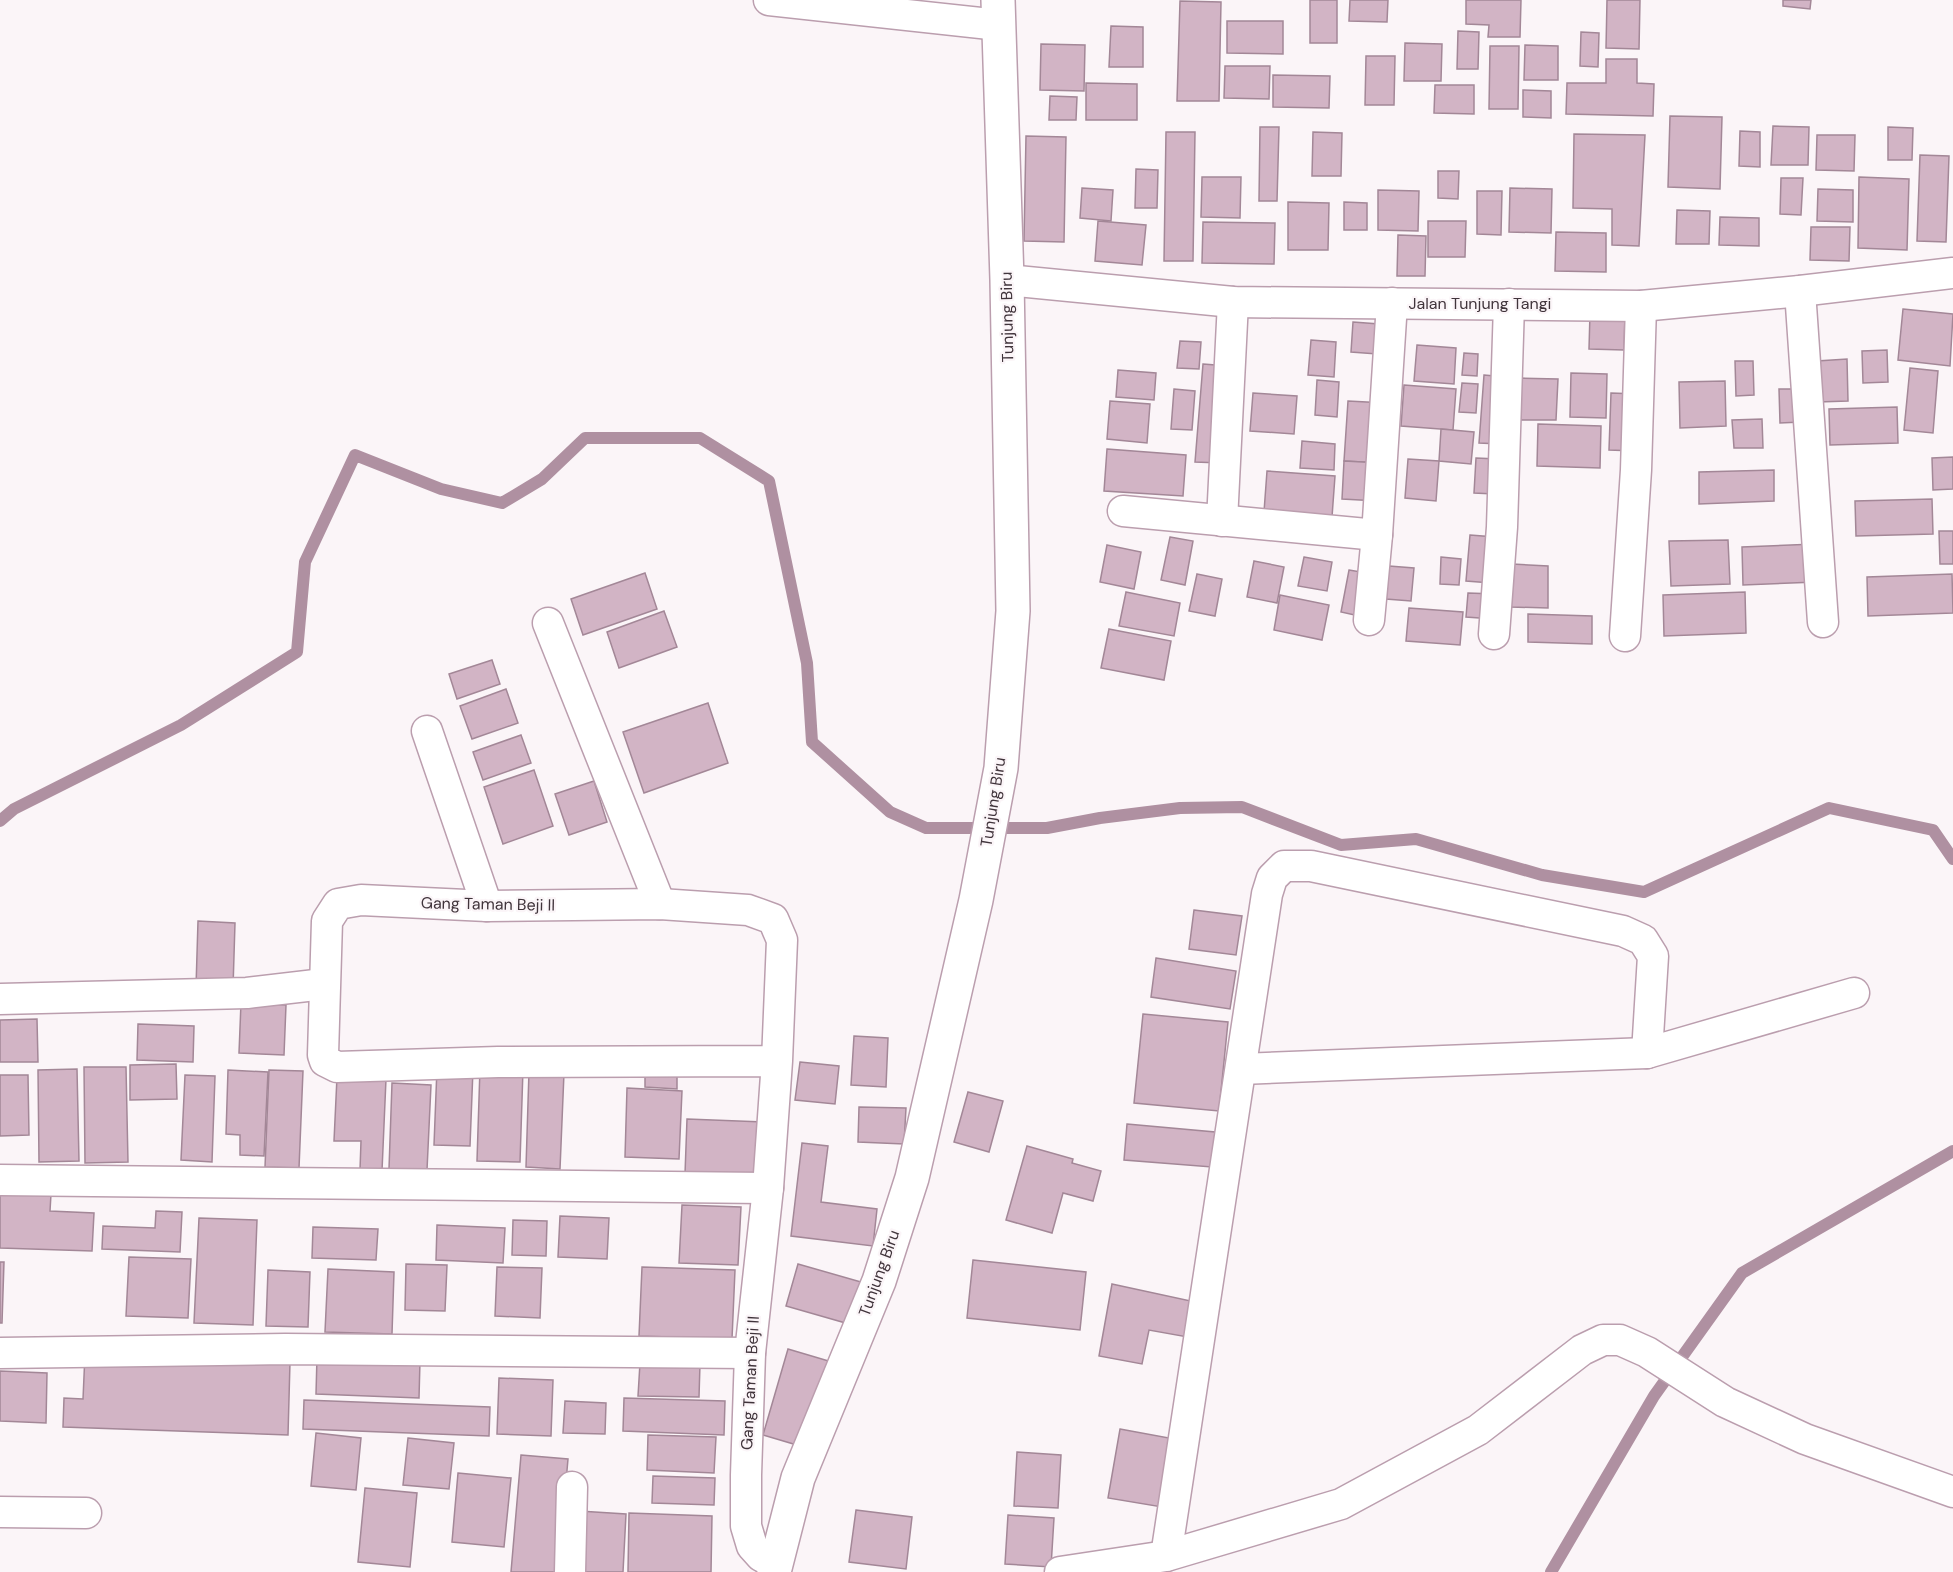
<svg xmlns="http://www.w3.org/2000/svg" width="1953" height="1572" font-family="'DM Sans',sans-serif">
<rect width="100%" height="100%" fill="#fbf5f8"/>
<g fill="none" stroke-linecap="round" stroke-linejoin="round">
<!-- stream -->
<g stroke="#af90a1" stroke-width="12">
<polyline points="0,821 14,809 181,725 297,652 305,562 355,455 441,489 502,503 542,479 585,438 700,438 769,481 807,663 812,742 890,812 926,828 1047,828 1100,818 1180,808 1242,807 1341,845 1416,839 1542,875 1644,892 1829,808 1933,830 1953,859"/>
<polyline points="1551,1572 1654,1396 1742,1273 1953,1151"/>
</g>
</g>
<!-- building -->
<g fill="#d2b4c5" stroke="#a38797" stroke-width="1.5">
<rect x="1310" y="0" width="27" height="43"/>
<polygon points="1350,0 1388,0 1387,22 1349,21"/>
<polygon points="1466,0 1521,0 1520,37 1488,37 1489,25 1466,24"/>
<polygon points="1607,0 1640,0 1639,49 1606,48"/>
<polygon points="1783,0 1811,0 1810,9 1783,6"/>
<polygon points="1180,1 1221,2 1219,101 1177,101"/>
<polygon points="1227,21 1283,21 1283,54 1227,53"/>
<polygon points="1111,26 1143,27 1143,67 1109,67"/>
<polygon points="1458,31 1479,32 1478,69 1457,69"/>
<polygon points="1581,32 1599,33 1598,67 1580,66"/>
<polygon points="1405,43 1442,44 1441,81 1404,81"/>
<polygon points="1041,44 1085,45 1084,91 1040,90"/>
<polygon points="1525,45 1558,46 1558,80 1524,80"/>
<polygon points="1490,46 1519,46 1518,109 1489,109"/>
<polygon points="1366,56 1395,56 1394,105 1365,105"/>
<polygon points="1606,59 1637,59 1637,83 1654,84 1653,116 1566,114 1567,83 1606,83"/>
<polygon points="1225,66 1270,66 1269,99 1224,98"/>
<polygon points="1273,75 1330,76 1329,108 1273,107"/>
<polygon points="1086,83 1137,84 1137,120 1086,120"/>
<polygon points="1435,85 1474,85 1474,114 1434,113"/>
<polygon points="1523,90 1551,91 1551,118 1523,117"/>
<polygon points="1050,96 1077,97 1076,120 1049,120"/>
<polygon points="1670,116 1722,117 1720,189 1668,187"/>
<polygon points="1773,126 1809,127 1808,165 1771,165"/>
<polygon points="1260,127 1279,127 1277,201 1259,201"/>
<polygon points="1888,127 1913,128 1912,160 1888,160"/>
<polygon points="1740,131 1760,132 1760,167 1739,166"/>
<polygon points="1166,132 1195,132 1193,261 1164,261"/>
<polygon points="1313,132 1342,133 1341,176 1312,176"/>
<polygon points="1574,134 1645,135 1639,246 1612,245 1612,209 1573,208"/>
<polygon points="1817,135 1855,135 1854,171 1816,170"/>
<polygon points="1026,136 1066,137 1064,242 1024,241"/>
<polygon points="1920,155 1949,156 1946,242 1917,241"/>
<polygon points="1136,169 1158,170 1157,208 1135,208"/>
<polygon points="1438,171 1459,171 1458,199 1438,198"/>
<polygon points="1202,177 1241,177 1240,218 1201,217"/>
<polygon points="1859,177 1909,179 1907,250 1858,248"/>
<polygon points="1781,178 1803,178 1801,215 1780,214"/>
<polygon points="1082,188 1113,190 1111,221 1080,218"/>
<polygon points="1510,188 1552,189 1551,233 1509,232"/>
<polygon points="1818,189 1853,190 1853,222 1817,221"/>
<polygon points="1378,190 1419,191 1418,231 1378,230"/>
<polygon points="1477,191 1502,191 1501,235 1477,234"/>
<polygon points="1288,202 1329,203 1328,250 1288,250"/>
<polygon points="1344,202 1367,203 1367,230 1344,230"/>
<polygon points="1677,210 1710,211 1709,244 1676,244"/>
<polygon points="1720,217 1759,218 1759,246 1719,245"/>
<polygon points="1098,221 1146,225 1142,265 1095,261"/>
<polygon points="1428,221 1466,221 1465,257 1428,257"/>
<polygon points="1203,222 1275,223 1274,264 1202,263"/>
<polygon points="1811,227 1850,227 1849,261 1810,260"/>
<polygon points="1556,232 1606,233 1606,272 1555,271"/>
<polygon points="1398,235 1426,236 1425,276 1397,276"/>
<polygon points="1903,309 1953,314 1950,366 1898,360"/>
<polygon points="1590,313 1625,314 1624,350 1589,349"/>
<polygon points="1353,322 1379,324 1377,354 1351,352"/>
<polygon points="1311,340 1336,342 1334,377 1308,375"/>
<polygon points="1180,341 1201,342 1199,369 1177,368"/>
<polygon points="1417,345 1456,348 1454,384 1414,381"/>
<polygon points="1887,350 1888,382 1863,383 1862,351"/>
<polygon points="1464,353 1478,354 1477,376 1462,375"/>
<polygon points="1847,359 1848,401 1818,402 1817,361"/>
<polygon points="1735,361 1753,361 1754,395 1736,396"/>
<polygon points="1203,364 1228,366 1221,463 1195,462"/>
<polygon points="1910,368 1938,371 1933,433 1904,430"/>
<polygon points="1118,370 1156,373 1154,400 1116,397"/>
<polygon points="1571,373 1607,374 1606,418 1570,417"/>
<polygon points="1484,375 1505,377 1500,444 1479,443"/>
<polygon points="1519,378 1558,379 1556,420 1518,420"/>
<polygon points="1317,380 1339,382 1337,417 1315,415"/>
<polygon points="1725,381 1726,426 1680,428 1679,382"/>
<polygon points="1462,383 1478,384 1476,413 1459,412"/>
<polygon points="1404,385 1456,389 1453,430 1401,426"/>
<polygon points="1174,389 1195,391 1192,430 1171,429"/>
<polygon points="1779,389 1800,389 1801,422 1780,423"/>
<polygon points="1253,393 1297,396 1294,434 1250,431"/>
<polygon points="1611,393 1637,394 1635,451 1609,450"/>
<polygon points="1110,401 1150,404 1147,443 1107,439"/>
<polygon points="1348,401 1385,403 1381,463 1344,461"/>
<polygon points="1897,407 1898,443 1830,445 1829,409"/>
<polygon points="1762,419 1763,448 1734,448 1732,420"/>
<polygon points="1538,424 1601,426 1600,468 1537,466"/>
<polygon points="1441,429 1474,432 1471,464 1439,461"/>
<polygon points="1302,441 1335,444 1334,470 1300,468"/>
<polygon points="1107,449 1186,455 1183,496 1104,491"/>
<polygon points="1953,457 1953,489 1933,490 1932,458"/>
<polygon points="1476,458 1497,459 1494,494 1474,493"/>
<polygon points="1408,459 1439,461 1436,501 1405,498"/>
<polygon points="1344,461 1381,463 1378,501 1342,499"/>
<polygon points="1774,470 1774,501 1699,504 1699,472"/>
<polygon points="1267,471 1335,476 1332,517 1264,512"/>
<polygon points="1932,499 1933,534 1856,536 1855,501"/>
<polygon points="1939,531 1953,531 1953,564 1940,564"/>
<polygon points="1470,535 1495,537 1491,583 1466,581"/>
<polygon points="1170,537 1193,541 1185,585 1161,580"/>
<polygon points="1728,540 1730,584 1671,586 1669,541"/>
<polygon points="1815,544 1816,582 1743,585 1742,547"/>
<polygon points="1107,545 1141,552 1134,589 1100,582"/>
<polygon points="1304,557 1332,562 1327,591 1298,586"/>
<polygon points="1441,557 1461,559 1459,585 1440,584"/>
<polygon points="1254,561 1284,567 1277,603 1247,597"/>
<polygon points="1512,564 1548,566 1548,608 1511,607"/>
<polygon points="1389,566 1414,568 1411,601 1386,599"/>
<polygon points="1349,570 1373,574 1364,617 1341,612"/>
<polygon points="645,573 657,609 583,635 571,599"/>
<polygon points="1197,574 1222,579 1215,616 1189,611"/>
<polygon points="1952,574 1953,613 1868,616 1867,577"/>
<polygon points="1126,592 1180,603 1174,636 1119,626"/>
<polygon points="1745,592 1746,633 1664,636 1663,595"/>
<polygon points="1468,593 1495,594 1493,619 1466,617"/>
<polygon points="1280,595 1329,605 1322,640 1274,630"/>
<polygon points="1409,608 1463,612 1460,645 1406,641"/>
<polygon points="664,611 677,647 619,668 607,632"/>
<polygon points="1528,614 1592,616 1592,644 1528,642"/>
<polygon points="1109,629 1171,641 1164,680 1101,668"/>
<polygon points="492,660 500,684 457,699 449,674"/>
<polygon points="506,689 518,723 472,739 460,706"/>
<polygon points="708,703 728,763 644,793 623,732"/>
<polygon points="521,735 531,763 483,780 473,752"/>
<polygon points="534,770 553,826 503,844 484,787"/>
<polygon points="594,781 607,822 569,835 555,794"/>
<polygon points="1194,910 1242,916 1236,955 1189,949"/>
<polygon points="198,921 235,923 233,988 196,987"/>
<polygon points="1156,958 1236,971 1230,1009 1151,997"/>
<polygon points="241,1003 286,1005 284,1055 239,1053"/>
<polygon points="1143,1014 1228,1022 1219,1111 1134,1103"/>
<polygon points="37,1019 38,1062 0,1062 0,1020"/>
<polygon points="138,1024 194,1026 193,1062 137,1060"/>
<polygon points="854,1036 888,1038 886,1087 851,1085"/>
<polygon points="800,1062 839,1066 835,1104 795,1100"/>
<polygon points="176,1064 177,1099 130,1100 130,1065"/>
<polygon points="645,1066 677,1068 677,1089 645,1087"/>
<polygon points="84,1067 126,1067 128,1162 85,1163"/>
<polygon points="437,1068 473,1069 470,1146 434,1145"/>
<polygon points="480,1068 523,1069 520,1162 477,1161"/>
<polygon points="77,1069 79,1161 39,1162 38,1070"/>
<polygon points="228,1070 268,1072 264,1156 240,1155 240,1135 226,1134"/>
<polygon points="269,1070 303,1071 299,1168 265,1167"/>
<polygon points="529,1071 564,1073 560,1169 526,1167"/>
<polygon points="0,1075 28,1075 29,1135 0,1136"/>
<polygon points="185,1075 215,1076 212,1162 181,1160"/>
<polygon points="337,1077 386,1079 382,1171 360,1170 361,1141 334,1141"/>
<polygon points="392,1083 431,1085 427,1170 389,1169"/>
<polygon points="627,1088 682,1091 679,1159 625,1157"/>
<polygon points="968,1092 1003,1101 989,1152 954,1142"/>
<polygon points="859,1107 906,1108 904,1144 858,1142"/>
<polygon points="687,1119 765,1122 763,1177 685,1174"/>
<polygon points="1127,1124 1215,1132 1212,1167 1124,1160"/>
<polygon points="802,1143 828,1146 821,1202 877,1209 873,1246 791,1236"/>
<polygon points="1027,1146 1073,1159 1072,1163 1101,1171 1093,1201 1063,1193 1052,1233 1006,1220"/>
<polygon points="0,1192 51,1194 50,1211 94,1213 92,1251 0,1248"/>
<polygon points="682,1205 741,1207 738,1265 679,1263"/>
<polygon points="156,1211 182,1212 180,1252 102,1249 103,1226 155,1228"/>
<polygon points="560,1216 609,1218 607,1259 558,1257"/>
<polygon points="199,1218 257,1220 253,1325 194,1323"/>
<polygon points="513,1220 547,1221 546,1256 512,1255"/>
<polygon points="437,1225 505,1228 503,1263 436,1260"/>
<polygon points="313,1227 378,1229 376,1260 312,1258"/>
<polygon points="129,1257 191,1259 188,1318 126,1316"/>
<polygon points="973,1260 1086,1272 1080,1330 967,1318"/>
<polygon points="0,1262 4,1262 2,1323 0,1323"/>
<polygon points="406,1264 447,1265 445,1311 405,1310"/>
<polygon points="798,1264 868,1284 856,1326 786,1306"/>
<polygon points="497,1267 542,1268 540,1318 495,1316"/>
<polygon points="642,1267 735,1270 732,1339 639,1336"/>
<polygon points="328,1269 394,1272 392,1334 325,1332"/>
<polygon points="268,1270 310,1272 308,1327 266,1326"/>
<polygon points="1112,1284 1200,1303 1193,1338 1149,1330 1142,1364 1099,1356"/>
<polygon points="788,1349 832,1362 807,1448 763,1435"/>
<polygon points="85,1354 290,1362 288,1435 63,1427 64,1398 83,1399"/>
<polygon points="317,1357 420,1361 419,1398 316,1394"/>
<polygon points="640,1363 700,1364 699,1397 638,1396"/>
<polygon points="0,1371 47,1373 46,1423 0,1421"/>
<polygon points="499,1378 553,1380 551,1436 497,1434"/>
<polygon points="624,1398 725,1401 724,1435 623,1431"/>
<polygon points="304,1400 490,1407 489,1436 303,1429"/>
<polygon points="565,1401 606,1403 605,1434 563,1433"/>
<polygon points="1120,1429 1180,1440 1168,1508 1108,1498"/>
<polygon points="316,1433 361,1438 356,1490 311,1486"/>
<polygon points="648,1435 716,1437 714,1473 647,1470"/>
<polygon points="408,1438 454,1443 449,1489 403,1485"/>
<polygon points="1017,1452 1061,1455 1058,1508 1014,1506"/>
<polygon points="521,1455 568,1459 558,1572 511,1572"/>
<polygon points="458,1473 511,1478 504,1547 452,1542"/>
<polygon points="653,1476 715,1478 714,1505 652,1503"/>
<polygon points="365,1488 417,1493 410,1567 358,1562"/>
<polygon points="856,1510 912,1517 906,1569 849,1562"/>
<polygon points="579,1511 626,1514 623,1572 575,1572"/>
<polygon points="629,1513 712,1516 711,1572 628,1572"/>
<polygon points="1008,1515 1054,1518 1051,1567 1005,1564"/>
</g>
<g fill="none" stroke-linecap="round" stroke-linejoin="round">
<!-- street casing -->
<g stroke="#bb9eae" stroke-width="33">
<g id="street">
<polyline points="769,0 999,25"/>
<polyline points="1007,280 1233,302 1641,306 1800,291 1953,273"/>
<polyline points="1800,291 1823,622"/>
<polyline points="1123,511 1377,535"/>
<polyline points="1222,521 1233,302"/>
<polyline points="1369,620 1377,535 1392,303"/>
<polyline points="548,623 660,904"/>
<polyline points="1494,634 1502,527 1509,304"/>
<polyline points="1625,636 1636,470 1641,306"/>
<polyline points="427,731 487,906"/>
<polyline points="0,999 247,993 324,984"/>
<polyline points="1241,1069 1647,1053 1854,993"/>
<polyline points="0,1180 768,1188"/>
<polyline points="0,1353 285,1349 750,1353"/>
<polyline points="0,1512 86,1513"/>
<polyline points="1166,1556 1267,894 1272,878 1284,866 1311,866 1623,931 1643,940 1653,956 1647,1053"/>
<polyline points="776,1564 761,1556 752,1546 746,1526 746,1475 750,1353 768,1188 777,1061 782,940 773,919 748,910 660,904 487,906 361,900 338,904 327,921 323,1055 325,1061 337,1067 498,1062 777,1061"/>
<polyline points="570,1572 572,1487"/>
<polyline points="1060,1572 1166,1556 1341,1504 1478,1430 1582,1350 1603,1340 1620,1340 1647,1352 1725,1402 1805,1439 1953,1492"/>
</g>
</g>
<!-- secondary casing -->
<g stroke="#bb9eae" stroke-width="36">
<polyline id="secondary" points="774,1572 798,1478 879,1281 912,1178 976,900 1001,768 1013,611 1007,280 998,0"/>
</g>
<!-- street -->
<use href="#street" stroke="#fff" stroke-width="30"/>
<!-- secondary -->
<use href="#secondary" stroke="#fff" stroke-width="33"/>
</g>
<g text-anchor="middle" dominant-baseline="central" stroke-width="4.5" stroke-linejoin="round" paint-order="stroke">
<!-- street labels -->
<g font-size="16" fill="#40343b" stroke="#fbf5f8">
<text x="1480" y="303">Jalan Tunjung Tangi</text>
<text transform="translate(1007 317) rotate(-91)">Tunjung Biru</text>
<text transform="translate(993 802) rotate(-81)">Tunjung Biru</text>
<text transform="translate(488 904) rotate(1)">Gang Taman Beji II</text>
<text transform="translate(879 1273) rotate(-70)">Tunjung Biru</text>
<text transform="translate(750 1383) rotate(-87)">Gang Taman Beji II</text>
</g>
</g>
</svg>
